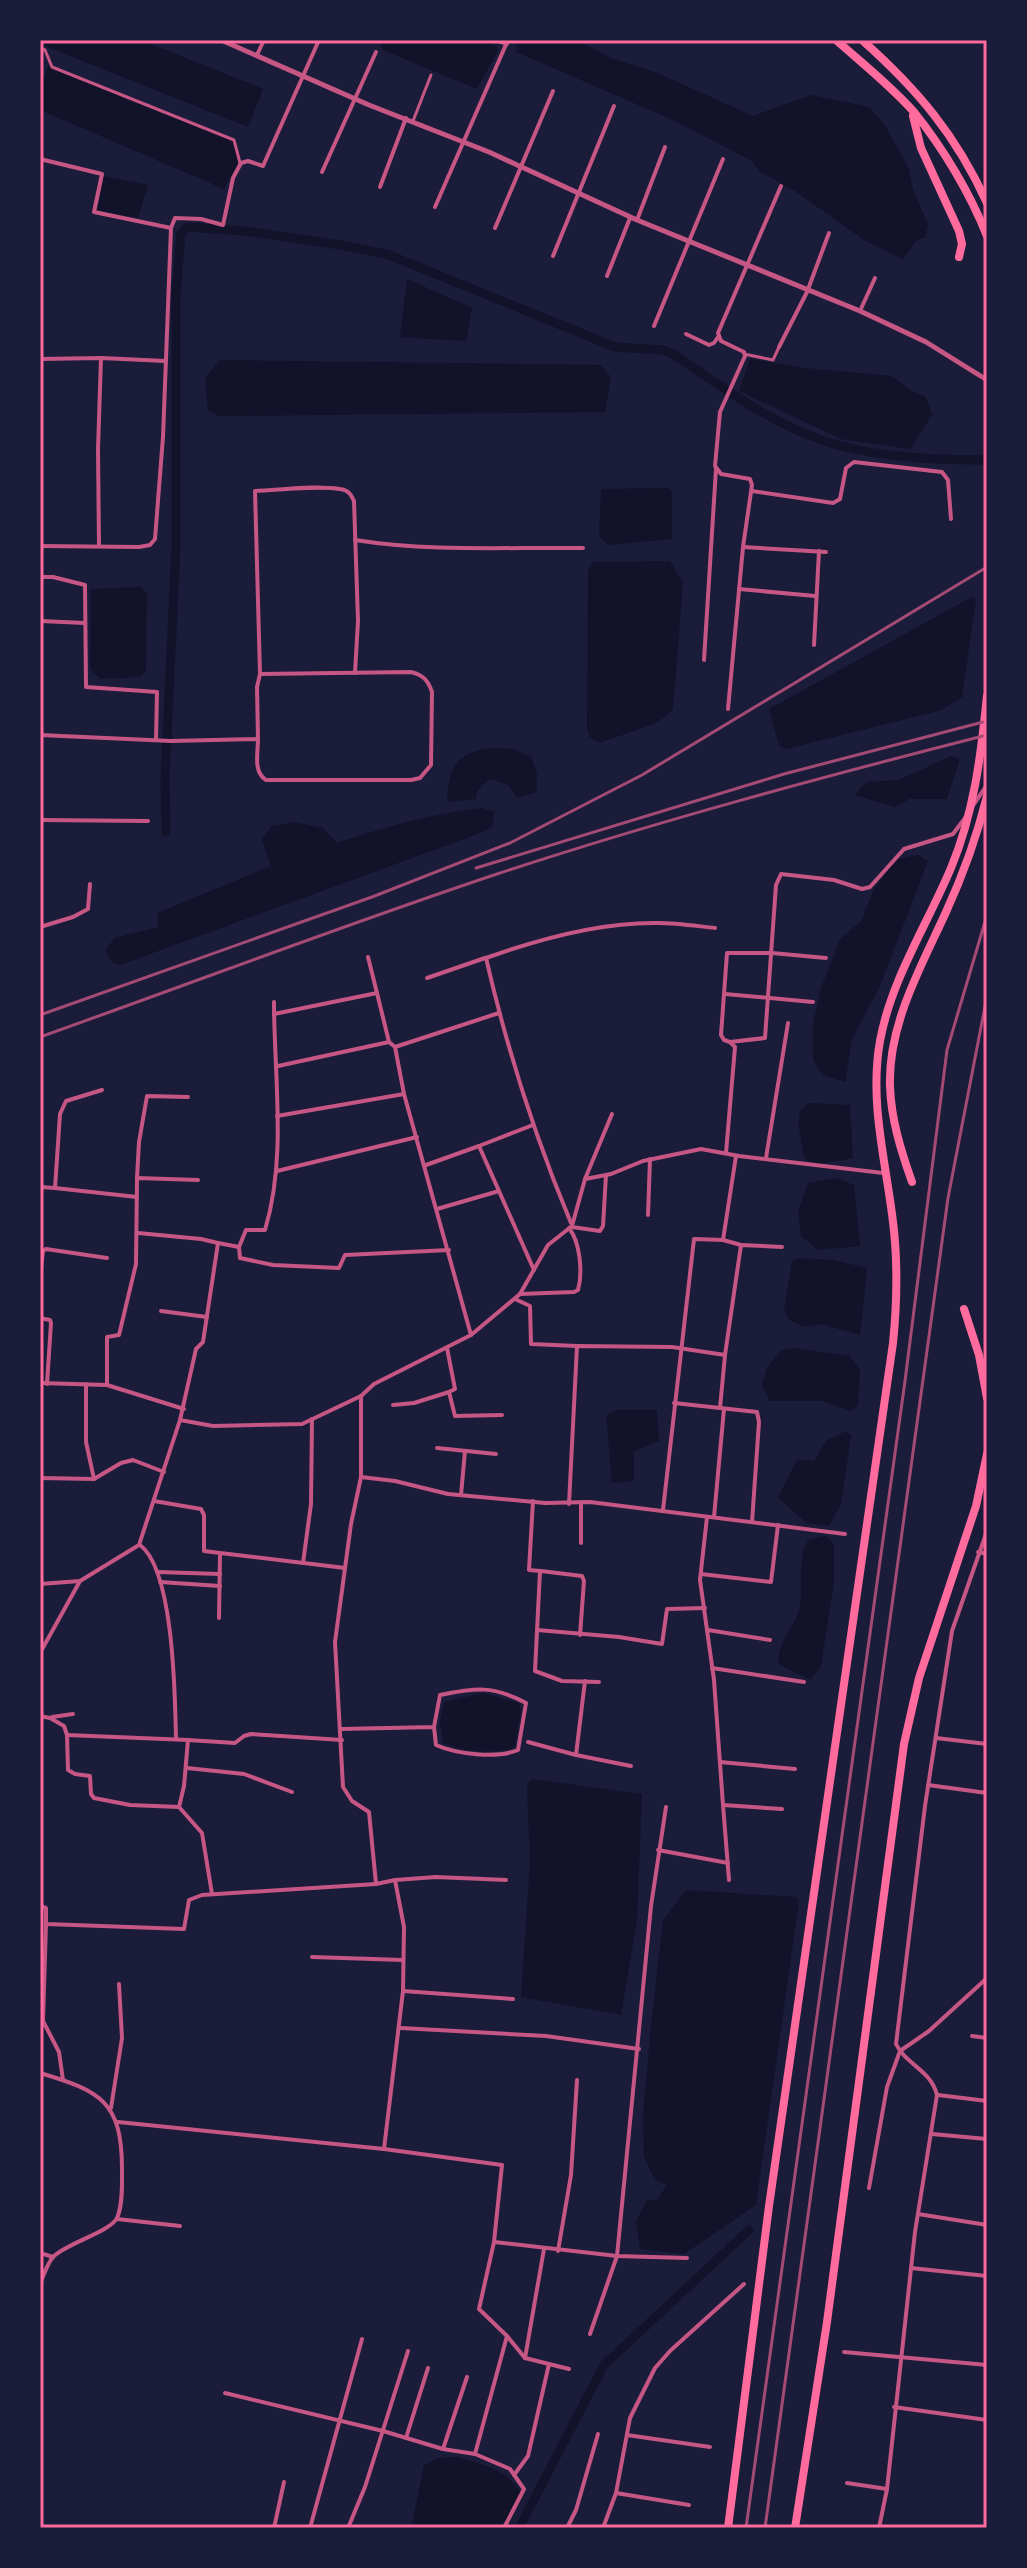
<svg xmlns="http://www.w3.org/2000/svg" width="1027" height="2568" font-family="Roboto,sans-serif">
<rect width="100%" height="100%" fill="#1b1b3a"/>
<!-- water -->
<g fill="#12122b">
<polygon points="40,40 141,40 263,89 248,127 40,44"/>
<polygon points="378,40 482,40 496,46 498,51 477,89 383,50"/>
<polygon points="517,40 578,40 610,58 655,72 753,116 811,95 869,107 885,125 909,169 913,189 928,225 925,238 918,239 903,259 867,242 795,191 759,171 752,161 673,120 516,52"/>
<polygon points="48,66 236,141 238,164 224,189 40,110 40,92"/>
<polygon points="104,176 148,185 138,218 97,210"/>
<polygon points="407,279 472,308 466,341 400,337"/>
<polygon points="750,359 805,368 892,376 912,391 926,397 932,415 910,449 841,439 739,391"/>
<polygon points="220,360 600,365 611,377 605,412 218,416 208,410 205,378"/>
<polygon points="668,488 672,492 672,539 607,545 599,535 601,489"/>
<polygon points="670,561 683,583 673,710 657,723 599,743 589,736 587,728 588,568 593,562"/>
<polygon points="141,587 147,593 146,671 140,677 101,679 90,669 91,589"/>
<polygon points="972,597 976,599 962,697 942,710 786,749 779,746 769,709"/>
<path d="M492 748 514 749 531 757 537 774V792L517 798 508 785 490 779 477 791 476 799 447 802C449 766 455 753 492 748Z"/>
<polygon points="951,756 960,759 947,799 909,799 895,807 855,795 866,782 899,780"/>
<path d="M481 808 494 811 493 825 483 832 120 965 113 963 105 950 115 938 158 927 157 913 271 866 262 840 271 826 295 822 323 828 337 843C384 827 432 814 481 808Z"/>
<polygon points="918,855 928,861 880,986 852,1039 845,1082 822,1075 813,1060 813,1023 821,988 840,939 861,921 873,891 896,859"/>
<polygon points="809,1103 850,1105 853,1158 814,1165 804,1158 798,1122 800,1111"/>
<polygon points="837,1178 854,1185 860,1246 818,1250 801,1236 798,1212 808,1183"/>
<polygon points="796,1258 833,1260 867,1268 860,1335 822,1324 804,1327 788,1319 784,1309 792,1261"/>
<polygon points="794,1348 849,1356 860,1369 858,1406 849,1411 823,1401 770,1401 762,1385 767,1367 782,1350"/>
<polygon points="615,1410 657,1410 659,1441 634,1451 634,1481 612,1483 606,1416"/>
<polygon points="846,1431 851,1435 841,1504 829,1526 807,1523 778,1498 797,1460 814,1461 826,1441"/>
<path d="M826 1536 834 1544V1583L821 1666 810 1680 778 1664C780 1635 792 1633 799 1610 805 1586 795 1560 809 1539Z"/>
<path d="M484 1693 519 1703 521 1711 515 1746C501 1756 458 1751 443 1743L440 1722 444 1702Z"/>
<polygon points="532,1779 642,1794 637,1920 621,2015 521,1997 530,1863 527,1784"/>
<polygon points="686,1890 796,1897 799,1901 756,2205 684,2254 640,2249 636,2221 648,2199 656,2201 667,2185 654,2179 644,2156 643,2117 651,2025 663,1921"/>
<path d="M457 2457C483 2465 506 2468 521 2493L509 2518 497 2528H415L412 2524 424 2465 438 2458Z"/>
</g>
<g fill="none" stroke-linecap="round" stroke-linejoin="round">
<!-- canal -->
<g stroke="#12122b" stroke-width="9">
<path d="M166 832 165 778 176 546V296L181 234 187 227 245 231 341 245 389 255 615 347 663 350 675 355C726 390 780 430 841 446 889 458 938 460 987 460"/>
<polyline points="519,2528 604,2365 749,2230"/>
</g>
<!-- pedestrian -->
<g stroke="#c65784" stroke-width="3">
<polyline points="40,48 45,50 52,67 234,140 240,163"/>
<polyline points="413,121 431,75"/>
<polyline points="744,354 773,360 779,347"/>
</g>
<!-- minor -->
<g stroke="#c65784" stroke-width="4">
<polyline points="496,40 507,44"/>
<polyline points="257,55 264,40"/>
<polyline points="40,159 102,174 94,212 171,228"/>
<polyline points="322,172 376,52"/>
<polyline points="380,187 406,118"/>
<polyline points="435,207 508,40"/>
<polyline points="637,220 665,147"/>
<polyline points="495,228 553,91"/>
<polyline points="553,256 614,106"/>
<polyline points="607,276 630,218"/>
<polyline points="860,311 875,278"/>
<polyline points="654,326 723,159"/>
<polyline points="686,334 709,345 714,343 718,337"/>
<polyline points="779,347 807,292 829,233"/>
<polyline points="40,359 101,358 165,361"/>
<polyline points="40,409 41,359"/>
<polyline points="752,491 833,503 840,499 846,468 854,462 933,471 942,472 948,480 951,519"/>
<path d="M355 540C430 552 508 547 583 548"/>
<polyline points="40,546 139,547 150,545 155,539 163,437 171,228 175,218 201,219 223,225 233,178 241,163 248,161 263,166 319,40"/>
<polyline points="99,546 98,449 101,358"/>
<polyline points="743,547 826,552"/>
<polyline points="40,577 53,577 85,585 86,687 157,692 156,740"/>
<polyline points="739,589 815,596"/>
<polyline points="40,621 85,623"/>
<polyline points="814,645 819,551"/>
<polyline points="704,660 716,469"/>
<path d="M260 674 255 491C281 490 315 485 340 489 348 490 351 494 354 501L358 621 355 673"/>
<polyline points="728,709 743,547 752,485 750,479 721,474 715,466 720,412 745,356 744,352 721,341 718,333 781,186"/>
<path d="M40 735 171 741 258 739C258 753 253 772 266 780H411L420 778 431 765 432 692C428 680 423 675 411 672L260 674 257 687 258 739"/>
<polyline points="974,804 987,785"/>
<polyline points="40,820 148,821"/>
<polyline points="40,927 73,917 88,909 90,884"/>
<polyline points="368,957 377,993"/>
<polyline points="427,978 485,958"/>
<polyline points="725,994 813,1002"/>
<path d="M274 1002C274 1077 287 1157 265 1230H246L239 1247 218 1243 203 1342 196 1349 180 1420 213 1426 302 1424 361 1396 374 1384 471 1335 520 1294 548 1245 572 1226 585 1179 611 1174 643 1161 701 1149 739 1156 883 1173"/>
<polyline points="274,1014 377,993 389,1042 395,1047 404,1094 471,1335"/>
<polyline points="730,1042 765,1038 776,885 781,874 834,880 862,889 870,887 904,849 953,834 965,818"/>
<polyline points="395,1047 499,1013"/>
<polyline points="278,1066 389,1042"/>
<polyline points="277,1116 404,1094"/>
<polyline points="533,1125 479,1146 534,1270"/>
<polyline points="726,1153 735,1047 730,1042 724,1040 721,1035 727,953 772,953 826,958"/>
<polyline points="736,1156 723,1240 741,1245"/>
<polyline points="766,1158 788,1023"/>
<polyline points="426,1165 479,1146"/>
<polyline points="277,1171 417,1137"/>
<polyline points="137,1178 139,1142 147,1096 188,1097"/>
<polyline points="585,1179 612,1114"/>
<polyline points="40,1187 55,1188 60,1114 66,1101 102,1090"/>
<polyline points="55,1188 137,1197"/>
<polyline points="437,1209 499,1191"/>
<polyline points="648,1215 650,1159"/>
<path d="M571 1223C535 1137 507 1049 486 958 539 939 601 922 658 923 677 923 696 926 715 928"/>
<polyline points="572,1227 600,1231 603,1226 606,1175"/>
<polyline points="138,1233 201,1239 218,1243"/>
<polyline points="239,1247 240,1258 273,1265 339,1268 345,1255 449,1250"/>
<polyline points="40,1277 43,1251 46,1249 107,1258"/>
<path d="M520 1294 574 1292 578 1290C583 1272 580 1242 569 1228"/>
<polyline points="515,1299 530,1306 531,1344 577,1346"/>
<polyline points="161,1311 207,1317"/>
<polyline points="40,1318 50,1320 51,1323 47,1384"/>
<polyline points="447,1348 455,1389 449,1392 455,1416 502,1415"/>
<polyline points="40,1383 107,1385 184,1409"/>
<polyline points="86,1384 86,1442 94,1479"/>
<polyline points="107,1385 107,1337 119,1335 136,1264 137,1178 198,1180"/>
<polyline points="674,1403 757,1412 759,1422 752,1522"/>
<polyline points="393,1405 414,1403 449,1392"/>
<polyline points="720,1408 725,1355"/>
<polyline points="437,1448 496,1454"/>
<polyline points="361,1477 395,1481 448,1494 545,1503 590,1502 845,1534"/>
<polyline points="40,1478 94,1479 121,1463 133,1460 164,1472"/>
<polyline points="461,1495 465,1451"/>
<polyline points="154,1501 201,1509 204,1515 204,1551 220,1553 219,1618"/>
<polyline points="533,1501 529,1570 540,1571 535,1671 562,1681 599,1682"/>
<polyline points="581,1502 581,1543"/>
<polyline points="569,1504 577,1346 672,1347 725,1355 741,1245 782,1247"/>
<polyline points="663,1510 694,1239 723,1240"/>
<polyline points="707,1517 700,1580 714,1680 723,1805 782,1809"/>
<polyline points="714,1517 724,1409"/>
<path d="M140 1545C174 1570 175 1697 176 1739"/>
<polyline points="978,1552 987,1554"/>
<polyline points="220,1553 345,1568"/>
<polyline points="303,1563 311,1504 312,1419"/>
<polyline points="541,1571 582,1576 584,1581 580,1635"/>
<polyline points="157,1572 220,1574"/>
<polyline points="701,1574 771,1582 778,1525"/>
<polyline points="160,1582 220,1586"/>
<polyline points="40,1584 80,1581 139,1545 180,1420"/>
<polyline points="537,1630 619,1637 662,1644 667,1609 705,1608"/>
<polyline points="708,1630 770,1640"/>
<polyline points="40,1653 80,1581"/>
<polyline points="712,1668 804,1682"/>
<polyline points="40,1716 50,1718 64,1726 67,1735 68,1770 75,1774 90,1776 91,1794 94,1798 130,1805 179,1807 202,1833 212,1894"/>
<polyline points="52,1717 73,1714"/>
<path d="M341 1729 434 1727 436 1745C456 1754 497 1759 518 1750L526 1703C493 1685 475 1688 440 1695L434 1727"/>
<polyline points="67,1735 188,1740 184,1786 179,1807"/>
<polyline points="936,1738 987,1744"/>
<polyline points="188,1740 235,1743 244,1736 251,1734 342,1740"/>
<polyline points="528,1742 576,1755 585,1681"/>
<polyline points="576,1755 631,1766"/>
<polyline points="720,1762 795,1769"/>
<polyline points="187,1768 244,1774 292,1792"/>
<polyline points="928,1785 987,1793"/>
<polyline points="723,1805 729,1880"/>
<polyline points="666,1807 651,1906 617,2256 687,2258"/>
<polyline points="658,1850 728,1863"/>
<polyline points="395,1880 436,1877 506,1880"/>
<polyline points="40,1906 46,1908 46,1924 184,1929 189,1900 202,1895 376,1884"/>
<polyline points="46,1924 43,2021 59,2052 63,2080"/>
<polyline points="312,1957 403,1960"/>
<polyline points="403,1991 513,1999"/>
<polyline points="401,2028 546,2036 639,2049"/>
<polyline points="972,2036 987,2038"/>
<path d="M40 2073C101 2091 122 2102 122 2169 122 2183 123 2205 117 2218 111 2231 68 2243 54 2256 47 2263 44 2275 40 2284"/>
<polyline points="938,2095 987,2101"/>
<polyline points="111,2108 122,2038 119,1984"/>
<polyline points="118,2122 384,2149 403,1991 404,1927 395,1880 376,1884 369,1812 352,1801 343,1787 335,1642 351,1524 361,1477 361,1396"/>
<polyline points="932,2134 987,2139"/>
<polyline points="384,2149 502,2165 494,2242 617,2256 590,2334"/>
<polyline points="869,2188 887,2087 900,2051 929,2031 987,1978"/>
<polyline points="918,2214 987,2225"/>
<polyline points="117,2219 180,2226"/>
<polyline points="494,2242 479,2309 507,2336 525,2358"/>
<polyline points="544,2249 525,2358 569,2369"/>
<polyline points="558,2251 571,2175 577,2080"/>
<polyline points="40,2253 53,2257"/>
<polyline points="911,2268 987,2276"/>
<polyline points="844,2352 987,2365"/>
<polyline points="225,2393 383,2431 443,2449 475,2454"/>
<polyline points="894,2407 987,2420"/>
<polyline points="627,2435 710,2447"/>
<polyline points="406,2438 428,2368"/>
<polyline points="443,2449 467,2377"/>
<polyline points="514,2475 528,2456 549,2364"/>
<polyline points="847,2483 887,2489"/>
<polyline points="616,2493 689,2505"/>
<polyline points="274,2528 284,2482"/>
<polyline points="310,2528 362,2339"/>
<polyline points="348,2528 365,2487 408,2351"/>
<polyline points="504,2528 524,2489 510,2469 475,2454 507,2336"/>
<polyline points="567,2528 576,2510 598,2434"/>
<polyline points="603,2528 616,2493 630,2418 655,2368 670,2351 744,2284"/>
<path d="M879 2528 887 2489 915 2232 937 2095C931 2070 906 2065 896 2044L925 1806 952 1631 987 1531"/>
</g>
<!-- tertiary -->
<polyline stroke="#c65784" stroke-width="5" points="221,40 369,105 489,152 637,220 860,311 926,342 987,380"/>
<!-- motorway -->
<g stroke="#ff6b9d" stroke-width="8">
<path d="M836 40C862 63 891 86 914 112 943 148 970 193 987 236"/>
<path d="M862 40C918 90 956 135 987 203"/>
<polyline points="913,116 921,148 959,231 962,244 959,257"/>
<path d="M912 1182C901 1151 891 1119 890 1086 888 1024 921 967 946 912 963 875 977 836 987 796"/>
<polyline points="964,1309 979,1355 987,1398"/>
<path d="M728 2528 769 2206 893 1343C897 1303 898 1262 893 1222 886 1162 869 1102 880 1041 891 980 927 925 951 868 974 813 981 755 987 696"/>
<polyline points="795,2528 827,2322 904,1744 919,1678 976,1506 987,1454"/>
</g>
<!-- rail -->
<g stroke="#a44b75" stroke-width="3">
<polyline points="476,868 784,774 987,721"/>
<polyline points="40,1015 372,897 510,843 642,775 987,567"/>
<path d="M40 1037C192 983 344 925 497 874 658 821 822 777 987 735"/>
<polyline points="746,2528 905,1381 947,1050 987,915"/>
<polyline points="765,2528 948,1198 987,996"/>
</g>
</g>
<!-- border -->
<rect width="1027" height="2568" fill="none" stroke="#1b1b3a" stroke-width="84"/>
<rect x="42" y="42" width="943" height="2484" fill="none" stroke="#ff6b9d" stroke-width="3"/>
</svg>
